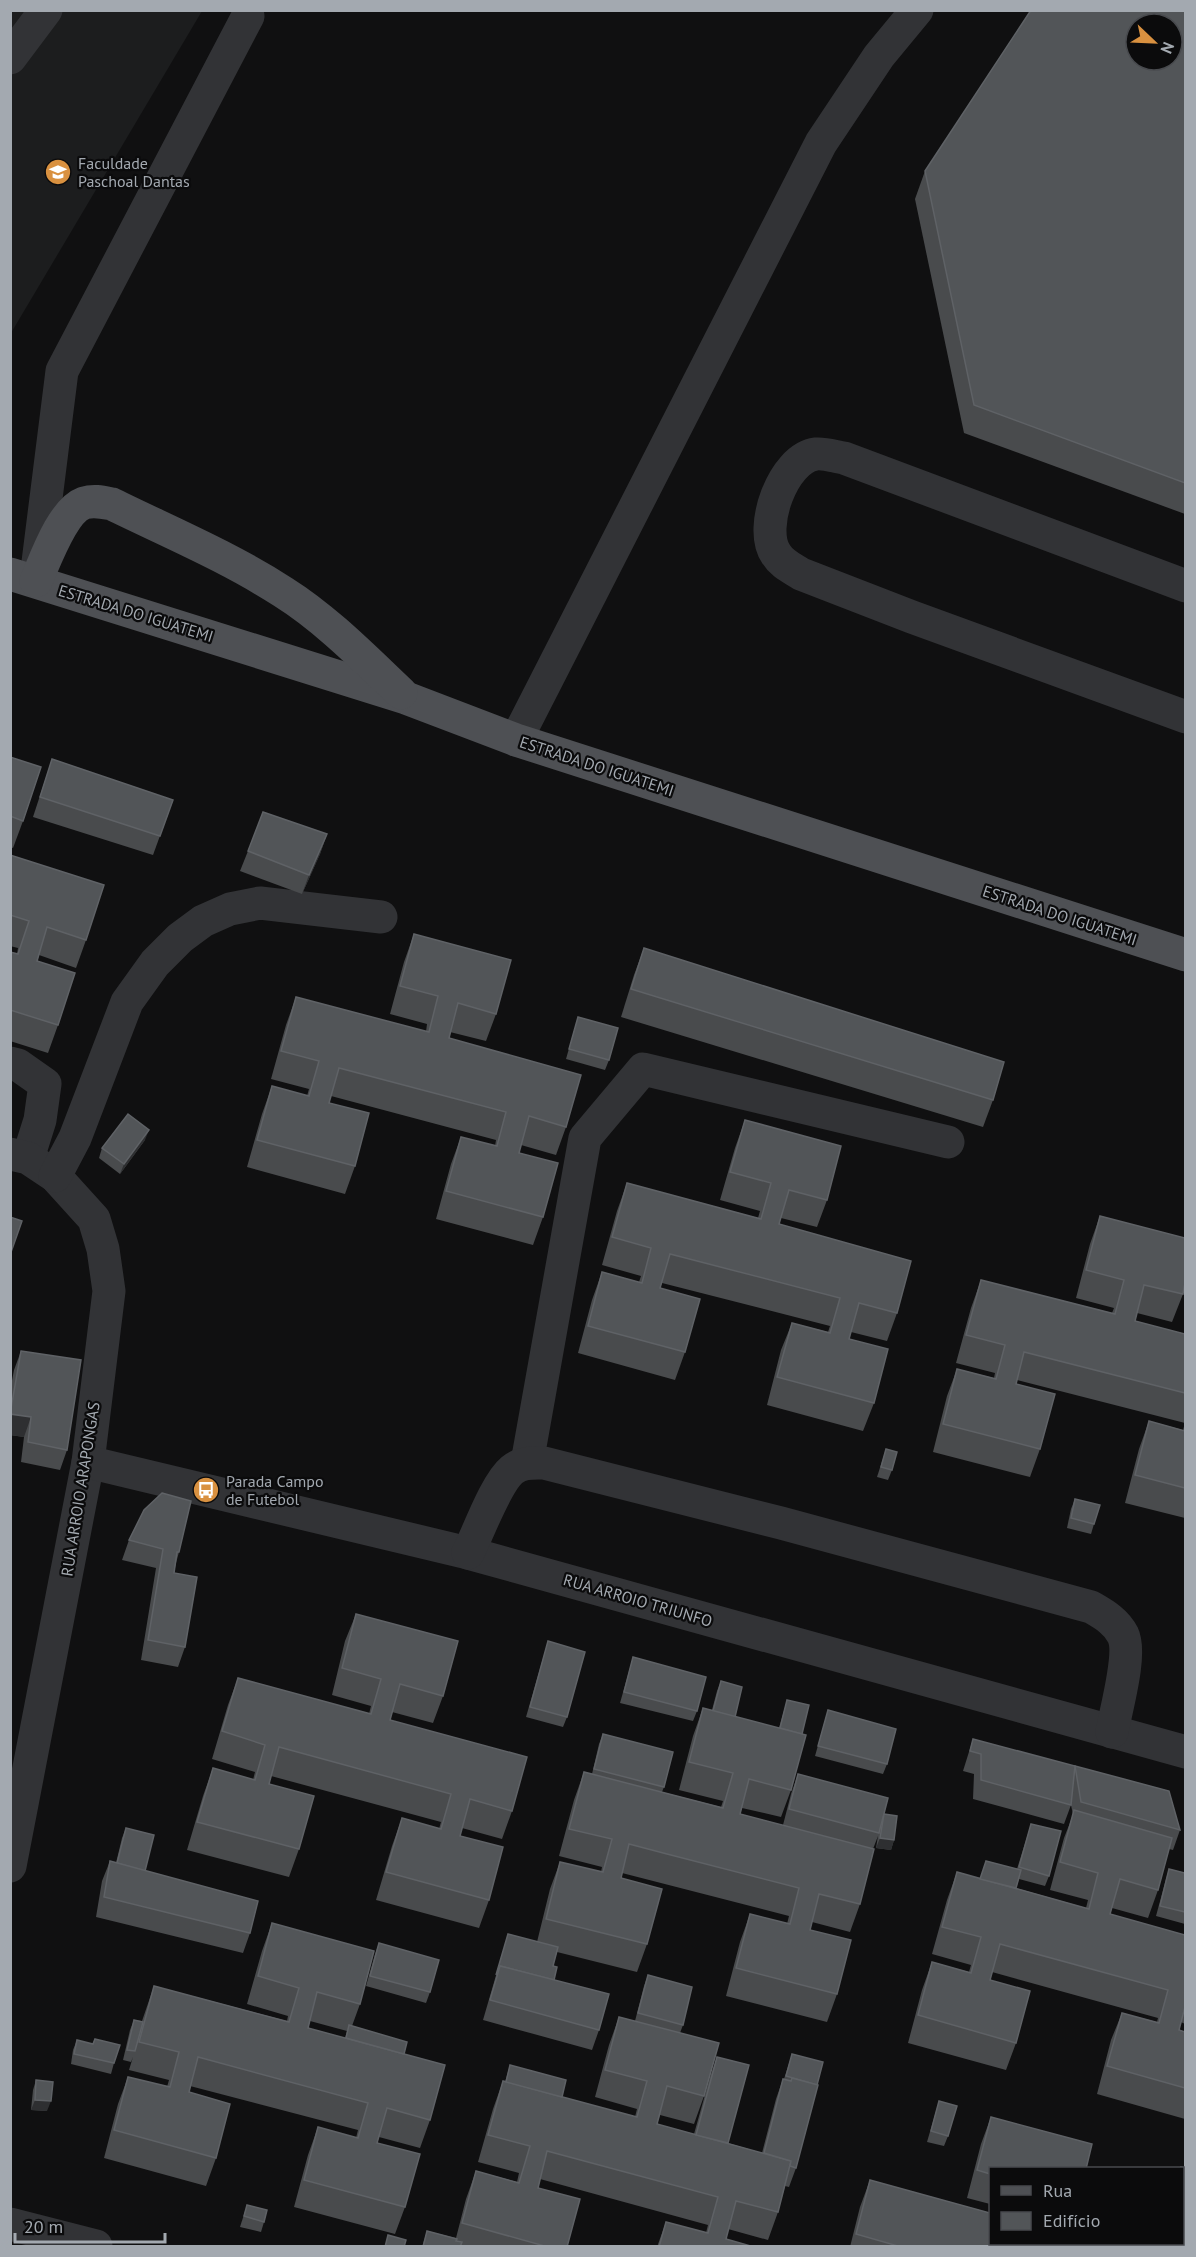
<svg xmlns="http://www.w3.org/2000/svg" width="1196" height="2257" font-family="'PT Sans',sans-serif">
<rect width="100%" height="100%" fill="#101011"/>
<!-- built -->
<polygon fill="#1c1d1e" points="11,11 202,11 11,333"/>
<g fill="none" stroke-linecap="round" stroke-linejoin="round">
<!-- minor -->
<g stroke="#323336" stroke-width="33">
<polyline points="10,58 46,10"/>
<polyline points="37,570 62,371 248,16"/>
<path d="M1186 586 844 458C836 457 825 453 816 454 783 458 758 528 776 554 782 564 792 568 801 574L912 617 1186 717"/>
<polyline points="516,740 821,143 879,56 917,10"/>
<polyline points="10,1063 18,1065 45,1084 40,1120 28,1158"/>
<polyline points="10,1154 28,1158 55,1176 94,1219 103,1249 109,1291 88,1462 10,1866"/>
<polyline points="55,1176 75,1138 127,1002 155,963 180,938 203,921 230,909 260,903 381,917"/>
<polyline points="88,1462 468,1553 1186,1752"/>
<polyline points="527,1463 585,1138 643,1069 948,1142"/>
<path d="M468 1553C478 1533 496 1483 512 1470 522 1462 532 1463 544 1463L781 1523 1091 1607C1103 1614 1116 1621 1123 1635 1132 1654 1116 1709 1112 1732"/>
<polyline points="10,2224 96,2246"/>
</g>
<!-- major -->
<g stroke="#4e5054" stroke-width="33">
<polyline points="10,574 406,698 516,740 1186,955"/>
<path d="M36 581C45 561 62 511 84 503 94 500 102 502 112 504 169 532 229 557 283 592 326 619 364 658 401 693"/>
</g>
</g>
<!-- wall -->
<g fill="#494b4d" fill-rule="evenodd">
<polygon points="1185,10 1185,514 964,433 915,199 925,171"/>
<polygon points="10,757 23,821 13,848 10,847"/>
<polygon points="52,759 173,800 153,855 33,817"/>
<polygon points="327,834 320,854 302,894 240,871 248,851"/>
<polygon points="10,855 86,940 76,968 39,955 37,961 58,1025 48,1053 10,1041 10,952 17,954 18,948 10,946"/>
<polygon points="414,934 496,1014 486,1041 450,1032 449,1038 566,1127 556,1155 521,1145 519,1153 543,1217 533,1245 436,1219 451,1164 461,1137 495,1146 496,1140 331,1096 329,1103 355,1166 345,1194 247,1167 262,1114 272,1086 307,1096 309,1089 271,1079 286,1025 296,997 426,1032 427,1024 390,1014 404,962"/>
<polygon points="644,948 993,1100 983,1127 621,1017 634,975"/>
<polygon points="578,1017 609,1060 605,1070 566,1059"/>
<polygon points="745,1120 827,1200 817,1227 781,1218 779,1224 897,1313 887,1341 851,1332 849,1339 874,1403 863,1431 767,1405 781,1350 792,1323 828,1332 830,1326 662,1283 660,1288 685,1352 675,1380 578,1353 592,1300 602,1272 639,1282 641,1276 602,1265 617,1211 627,1183 758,1218 760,1211 720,1200 735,1148"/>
<polygon points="145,1140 120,1174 99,1158 102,1148"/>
<polygon points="1100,1216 1183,1294 1172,1322 1137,1313 1135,1321 1185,1334 1185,1518 1125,1503 1139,1449 1149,1421 1183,1430 1185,1423 1017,1380 1016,1384 1040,1449 1030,1477 933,1452 947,1396 957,1369 994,1378 995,1373 956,1363 971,1308 981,1280 1112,1313 1114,1308 1076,1298 1090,1244"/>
<polygon points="21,1351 67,1450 60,1470 21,1462 24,1437 10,1435 10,1391 14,1370"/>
<polygon points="886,1449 892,1470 888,1480 877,1477"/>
<polygon points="1075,1499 1094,1524 1091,1534 1067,1528 1071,1509"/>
<polygon points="129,1540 179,1552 176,1563 174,1573 185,1647 178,1667 141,1660 156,1568 122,1560"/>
<polygon points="356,1614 443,1696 433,1723 392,1712 390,1720 512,1811 502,1839 462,1828 460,1836 489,1900 479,1928 376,1900 392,1846 402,1818 439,1829 441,1822 271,1776 269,1784 299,1849 289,1877 187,1850 203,1796 213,1768 253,1780 255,1772 212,1759 228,1705 238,1678 369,1714 371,1706 332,1695 345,1641"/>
<polygon points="548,1641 567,1717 563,1727 526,1717"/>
<polygon points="633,1657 697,1711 693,1721 620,1703"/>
<polygon points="721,1681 735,1717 779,1728 787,1700 802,1734 791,1790 781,1817 742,1808 740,1814 783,1825 791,1794 798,1774 884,1814 894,1840 891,1850 876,1848 878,1836 873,1849 860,1904 850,1932 812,1922 810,1930 837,1994 827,2022 726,1996 740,1942 750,1914 787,1924 789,1916 622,1873 621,1878 647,1944 637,1972 557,1952 553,1966 554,1980 599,2030 592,2050 483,2020 508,1934 537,1942 550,1889 560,1862 601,1872 602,1867 559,1856 574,1800 584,1772 592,1774 599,1744 603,1734 664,1787 662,1792 721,1807 723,1801 679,1790 693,1736 703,1708 712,1710 717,1691"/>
<polygon points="828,1710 887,1764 883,1774 815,1756"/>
<polygon points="973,1739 1169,1791 1180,1830 1173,1850 1169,1849 1158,1890 1148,1918 1112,1908 1110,1914 1185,1935 1185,2024 1181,2022 1179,2030 1185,2032 1185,2119 1097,2094 1111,2040 1122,2013 1157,2022 1158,2018 992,1972 990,1980 1016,2043 1006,2070 908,2043 922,1990 932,1962 969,1972 971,1965 932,1954 947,1900 957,1872 980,1879 986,1861 1017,1869 1031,1824 1049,1876 1045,1886 1019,1879 1016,1888 1086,1908 1088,1900 1050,1890 1064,1838 1073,1815 1071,1805 1064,1824 973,1799 974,1774 963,1771"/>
<polygon points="126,1828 145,1871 250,1933 243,1953 96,1917 102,1881 110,1861 116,1863 122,1838"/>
<polygon points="1169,1869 1185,1873 1185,1924 1156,1916 1166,1879"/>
<path d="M272 1923 360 2004 352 2026 404 2054 430 2120 420 2148 379 2137 377 2143 405 2207 395 2234 294 2207 308 2155 318 2127 356 2138 358 2130 190 2086 189 2092 216 2158 206 2186 104 2158 118 2104 128 2077 167 2087 169 2080 129 2070 133 2057 131 2062 123 2060 130 2030 134 2020 142 2021 154 1986 287 2021 288 2016 247 2004 262 1951ZM310 2021 347 2031 345 2038 308 2028Z"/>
<polygon points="379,1943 430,1992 426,2003 366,1986 375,1954"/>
<polygon points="648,1975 683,2025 680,2033 704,2096 694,2124 660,2115 657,2124 694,2134 710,2077 717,2057 728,2143 762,2153 776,2099 783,2079 784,2079 792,2054 817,2085 796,2168 789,2187 785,2186 778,2212 768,2240 728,2229 726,2239 754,2247 657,2247 666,2222 706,2233 708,2225 540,2179 538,2188 567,2247 422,2247 427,2231 456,2238 466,2199 476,2171 517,2182 519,2173 478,2162 493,2109 503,2081 505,2082 510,2065 562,2097 635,2117 637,2109 595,2097 609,2045 619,2017 635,2021 644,1986"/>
<polygon points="77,2040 114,2063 111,2074 71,2064 73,2050"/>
<polygon points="36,2080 47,2111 31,2110 33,2090"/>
<polygon points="939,2101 948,2136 944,2146 927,2142"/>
<polygon points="991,2117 990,2169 990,2204 967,2198 981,2144"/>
<polygon points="870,2180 990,2213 1115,2247 850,2247 860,2207"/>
<polygon points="247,2205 264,2222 261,2232 240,2227"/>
<polygon points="1159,2244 1182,2244 1185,2247 1158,2247"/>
</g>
<!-- shaded-wall -->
<g fill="#2e2f31">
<polygon points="327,834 320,854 302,894 309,875"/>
<polygon points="149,1130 145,1140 120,1174 124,1164"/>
<polygon points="10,1414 31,1417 24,1437 10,1435"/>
<polygon points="880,1838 894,1840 891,1850 876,1848"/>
<polygon points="35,2100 51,2101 47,2111 31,2110"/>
</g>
<!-- building -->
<g fill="#525558" stroke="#5f6266" stroke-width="1.5" fill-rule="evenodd">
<path d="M1031 10H1185V483L974 405 925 171ZM1136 24H1172V60H1136Z"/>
<polygon points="10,757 41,767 23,821 10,816"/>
<polygon points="52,759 173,800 160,836 40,797"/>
<polygon points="263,812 327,834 309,875 248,851"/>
<polygon points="10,855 104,885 86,940 47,927 37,961 75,973 58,1025 10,1010 10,952 18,954 29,921 10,915"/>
<polygon points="414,934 511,960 496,1014 458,1003 449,1038 581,1075 566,1127 529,1116 519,1153 558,1163 543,1217 446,1191 461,1137 497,1146 506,1112 339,1068 329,1103 369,1113 355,1166 257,1140 272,1086 309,1096 319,1061 281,1051 296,997 429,1032 438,996 400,986"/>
<polygon points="644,948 1004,1062 993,1100 631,989"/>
<polygon points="578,1017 618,1028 609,1060 569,1049"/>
<polygon points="128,1114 149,1130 124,1164 102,1148"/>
<polygon points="745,1120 841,1146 827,1200 789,1190 779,1224 911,1261 897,1313 859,1303 849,1339 888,1349 874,1403 777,1377 792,1323 830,1333 840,1298 670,1254 660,1288 700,1299 685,1352 588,1326 602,1272 642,1283 651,1248 612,1237 627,1183 761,1219 771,1183 730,1172"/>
<polygon points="1100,1216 1185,1238 1185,1283 1183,1294 1144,1285 1135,1321 1185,1334 1185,1393 1024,1352 1016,1384 1055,1394 1040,1449 943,1424 957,1369 996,1379 1005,1345 966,1335 981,1280 1115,1314 1124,1280 1086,1270"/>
<polygon points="10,1217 22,1221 10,1255"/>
<polygon points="21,1351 81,1360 67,1450 28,1442 31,1417 10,1414"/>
<polygon points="1149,1421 1185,1431 1185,1488 1135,1475"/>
<polygon points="886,1449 897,1452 892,1470 881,1467"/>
<polygon points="162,1493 191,1501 179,1552 177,1552 174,1573 197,1577 185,1647 148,1640 163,1549 129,1540 144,1510"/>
<polygon points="1075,1499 1100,1505 1094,1524 1071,1518"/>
<polygon points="356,1614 458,1641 443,1696 400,1684 390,1720 527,1757 512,1811 470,1799 460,1836 503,1847 489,1900 386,1872 402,1818 441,1829 451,1794 279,1747 269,1784 314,1796 299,1849 197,1822 213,1768 255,1780 265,1745 222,1731 238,1678 371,1714 381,1679 342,1668"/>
<polygon points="548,1641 585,1652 567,1717 530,1707"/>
<polygon points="633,1657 706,1677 697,1711 624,1692"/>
<polygon points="721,1681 742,1687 735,1717 713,1711"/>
<polygon points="787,1700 809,1705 802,1734 780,1728"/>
<polygon points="703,1708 806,1735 791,1790 749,1779 740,1814 874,1849 860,1904 819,1894 810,1930 851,1940 837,1994 736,1968 750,1914 790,1924 799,1888 667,1854 629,1844 621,1878 662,1889 647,1944 546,1919 560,1862 603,1872 612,1839 569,1829 584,1772 723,1808 733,1773 689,1762"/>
<polygon points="828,1710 896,1729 887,1764 818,1746"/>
<polygon points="603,1734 673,1752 664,1787 594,1769"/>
<polygon points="973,1739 1075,1766 1071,1805 981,1780 981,1754 970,1751"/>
<polygon points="1075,1766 1169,1791 1180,1830 1081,1802"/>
<polygon points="798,1774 888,1798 879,1833 789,1809"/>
<polygon points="1074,1810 1172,1838 1158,1890 1120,1879 1110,1914 1185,1935 1185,2007 1179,2030 1185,2032 1185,2088 1107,2066 1122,2013 1159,2023 1168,1990 1000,1944 990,1980 1030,1991 1016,2043 918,2015 932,1962 971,1973 981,1937 942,1927 957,1872 1089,1909 1098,1873 1060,1862"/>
<polygon points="884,1814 897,1816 894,1840 880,1838"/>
<polygon points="1031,1824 1061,1831 1049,1876 1019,1867"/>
<polygon points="126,1828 154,1835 145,1871 117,1863"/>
<polygon points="110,1861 258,1901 250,1933 104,1897"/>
<polygon points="986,1861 1021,1870 1016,1888 980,1879"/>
<polygon points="1169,1869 1185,1873 1185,1912 1160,1906"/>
<polygon points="272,1923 374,1951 360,2004 317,1992 308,2028 445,2065 430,2120 387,2108 377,2143 420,2154 405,2207 304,2180 318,2127 358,2138 368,2103 198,2057 189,2092 230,2104 216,2158 114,2130 128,2077 170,2087 179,2052 139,2042 154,1986 289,2022 299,1988 258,1976"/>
<polygon points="508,1934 558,1947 553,1966 557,1967 554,1980 500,1966 496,1975"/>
<polygon points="379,1943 439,1960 430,1992 370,1976"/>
<polygon points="500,1966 609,1994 599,2030 490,2000"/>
<polygon points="648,1975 692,1987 683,2025 638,2013"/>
<polygon points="619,2017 719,2043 704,2096 667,2086 657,2124 791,2161 778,2212 736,2201 726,2239 754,2247 659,2247 666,2222 708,2233 718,2197 547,2151 538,2188 580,2199 567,2247 548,2247 462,2223 476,2171 519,2183 530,2146 488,2135 503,2081 637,2117 647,2081 605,2070"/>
<polygon points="134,2020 143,2022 135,2051 127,2050"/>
<polygon points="349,2025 407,2042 404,2054 346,2038"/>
<polygon points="95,2039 120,2045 114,2063 74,2054 77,2040 93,2044"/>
<polygon points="792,2054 823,2062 817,2085 786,2076"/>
<polygon points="717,2057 749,2065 728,2143 696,2135"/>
<polygon points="510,2065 566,2080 562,2097 506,2082"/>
<polygon points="792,2078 818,2085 796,2168 790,2166 791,2161 764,2153 783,2079 791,2081"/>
<polygon points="36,2080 53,2082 51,2101 35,2100"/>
<polygon points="939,2101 957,2106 948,2136 931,2131"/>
<polygon points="991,2117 1092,2144 1086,2169 990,2169 990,2174 977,2170"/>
<polygon points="1181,2167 1185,2168 1185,2247 1174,2244 1182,2244 1182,2169 1181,2169"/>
<polygon points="870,2180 990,2213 990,2244 1104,2244 1115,2247 898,2247 898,2246 856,2234"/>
<polygon points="247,2205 267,2210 264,2222 244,2216"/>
<polygon points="427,2231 457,2239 456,2241 462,2242 460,2247 423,2247"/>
<polygon points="388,2235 406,2240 404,2247 385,2247"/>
</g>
<!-- icons -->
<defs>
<g id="university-disc" transform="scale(1.35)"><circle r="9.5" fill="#d99140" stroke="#0b0b0c"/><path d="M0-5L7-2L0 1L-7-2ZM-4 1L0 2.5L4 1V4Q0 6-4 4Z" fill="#fff"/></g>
<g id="bus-disc" transform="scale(1.35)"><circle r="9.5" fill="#d99140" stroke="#0b0b0c"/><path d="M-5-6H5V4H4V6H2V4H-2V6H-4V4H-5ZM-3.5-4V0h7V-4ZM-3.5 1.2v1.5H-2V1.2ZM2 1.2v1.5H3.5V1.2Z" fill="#fff"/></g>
</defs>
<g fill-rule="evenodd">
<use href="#university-disc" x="58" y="172"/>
<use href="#bus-disc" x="206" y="1490"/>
</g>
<g text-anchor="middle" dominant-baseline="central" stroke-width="4.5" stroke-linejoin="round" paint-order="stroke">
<!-- poi labels -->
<g font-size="16" fill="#a3a9b0" stroke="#0b0b0c" text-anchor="start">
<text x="78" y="163">Faculdade<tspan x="78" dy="18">Paschoal Dantas</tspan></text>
<text x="226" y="1481">Parada Campo<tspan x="226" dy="18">de Futebol</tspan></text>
</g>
<!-- street labels -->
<g font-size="16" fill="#a3a9b0" stroke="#0b0b0c">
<text transform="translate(136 613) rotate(17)">ESTRADA DO IGUATEMI</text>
<text transform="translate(597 766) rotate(18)">ESTRADA DO IGUATEMI</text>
<text transform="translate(1060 915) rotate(18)">ESTRADA DO IGUATEMI</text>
<text transform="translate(80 1489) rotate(-81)">RUA ARROIO ARAPONGAS</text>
<text transform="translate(638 1600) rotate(16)">RUA ARROIO TRIUNFO</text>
</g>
</g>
<!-- border -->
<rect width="1196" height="2257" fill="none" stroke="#a3a9b0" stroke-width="24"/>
<!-- legend -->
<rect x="989" y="2167" width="195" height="78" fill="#0b0b0c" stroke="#484a4e" stroke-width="1.5"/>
<rect x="1001" y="2186" width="30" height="9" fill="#4e5054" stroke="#484a4e" stroke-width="1.5"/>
<text x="1043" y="2197" font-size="18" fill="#a3a9b0">Rua</text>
<rect x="1001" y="2212" width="30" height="18" fill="#525558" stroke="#484a4e" stroke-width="1.5"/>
<text x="1043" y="2227" font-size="18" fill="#a3a9b0">Edifício</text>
<!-- north arrow -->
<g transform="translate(1154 42) rotate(113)"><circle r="28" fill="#0b0b0c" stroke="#484a4e" stroke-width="1.5"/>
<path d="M0-4.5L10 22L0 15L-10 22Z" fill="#d99140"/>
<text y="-9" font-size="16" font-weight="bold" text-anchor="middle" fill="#a3a9b0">N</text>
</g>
<!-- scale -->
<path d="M15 2233v9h150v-9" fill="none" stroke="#a3a9b0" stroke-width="3"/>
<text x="24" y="2233" font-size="18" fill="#a3a9b0" stroke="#0b0b0c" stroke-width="4.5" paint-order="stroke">20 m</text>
</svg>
